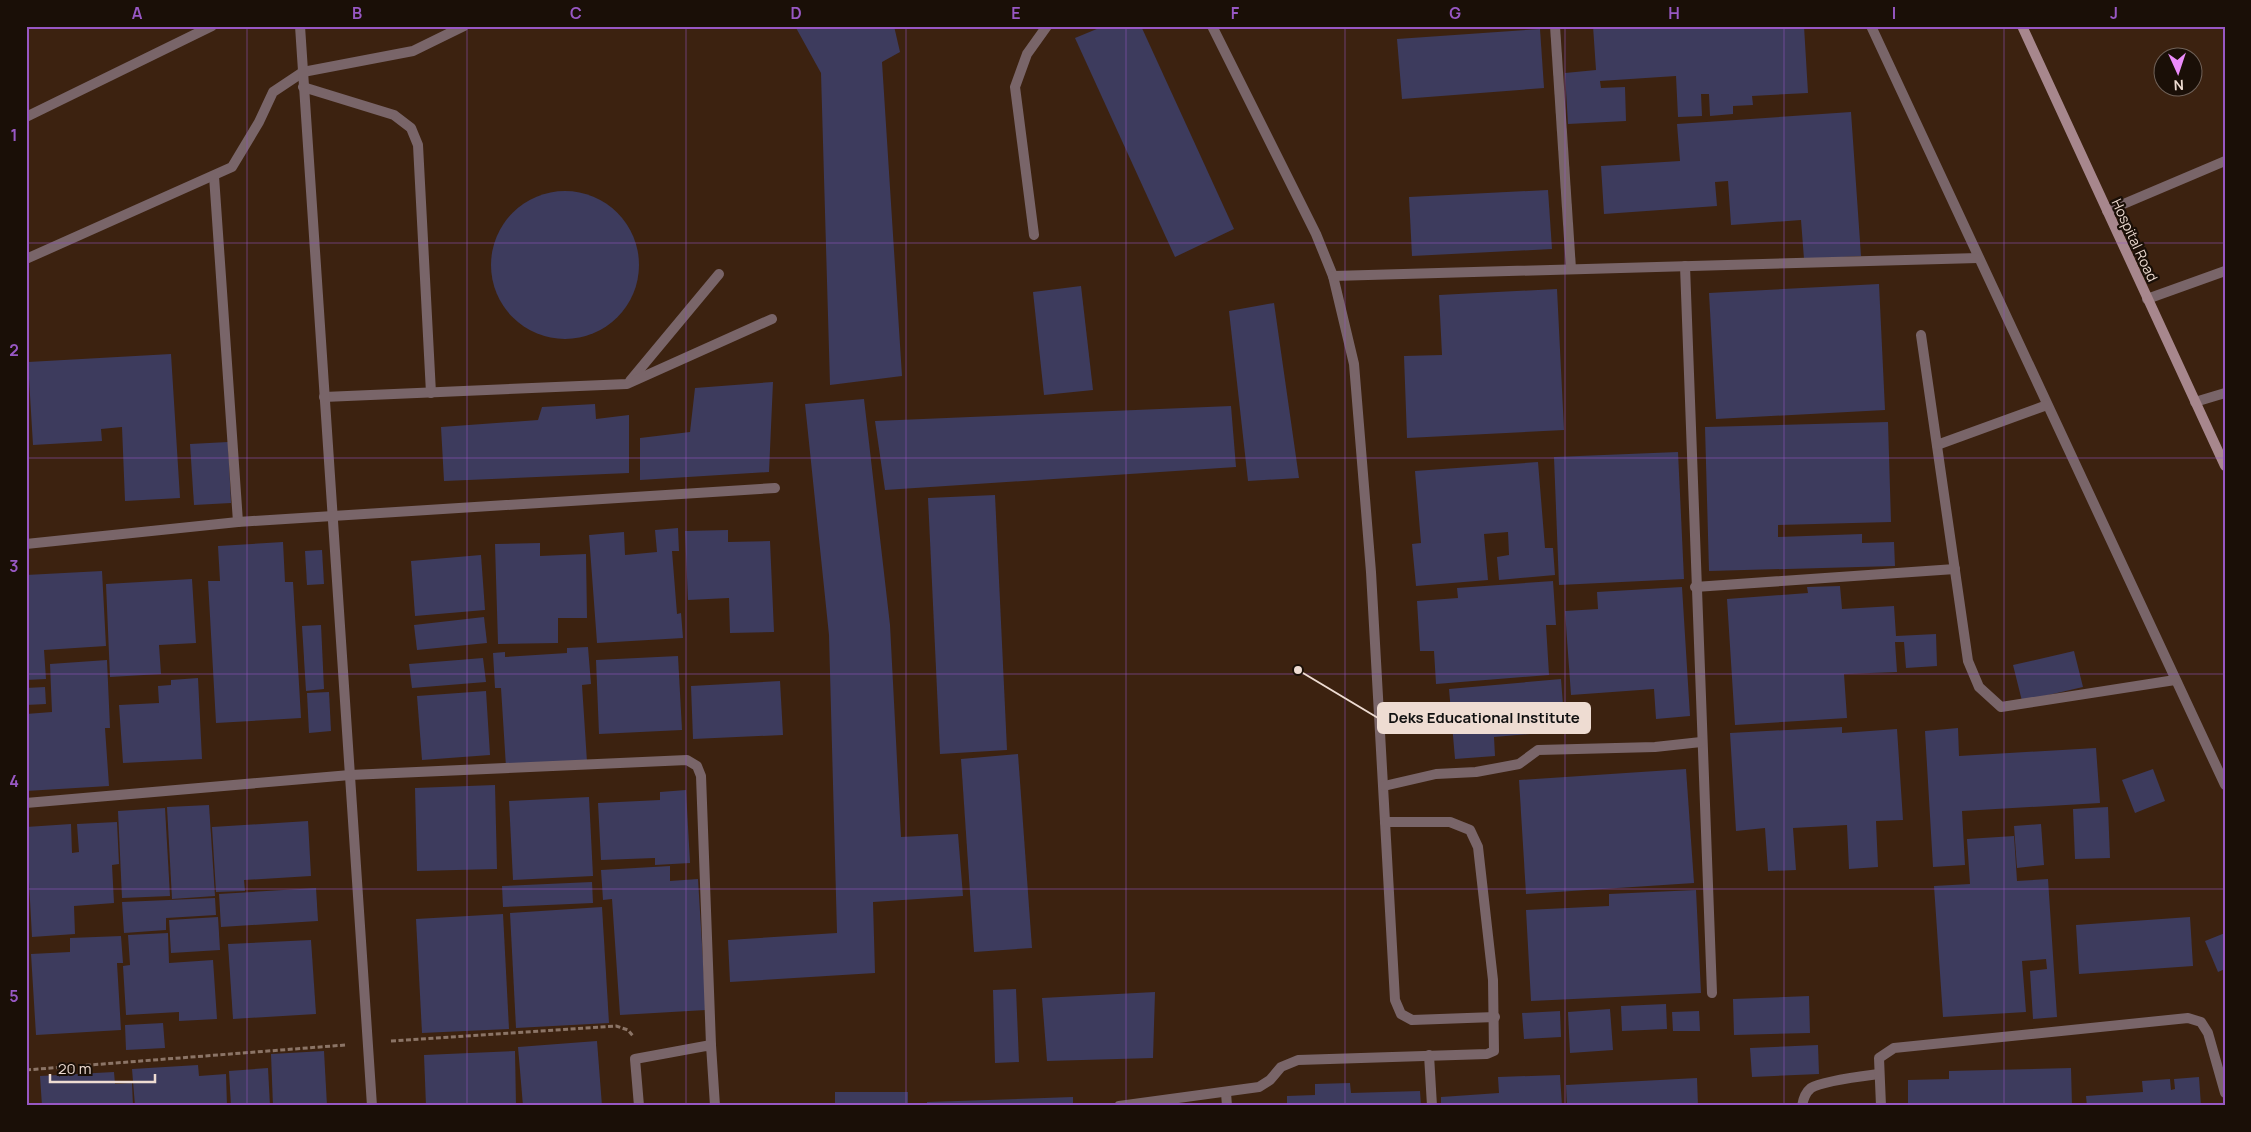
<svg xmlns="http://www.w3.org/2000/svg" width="2251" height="1132" font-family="Manrope,sans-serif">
<rect width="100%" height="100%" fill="#3c2210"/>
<!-- building -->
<g fill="#3d3b5d">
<polygon points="795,26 894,26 900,52 882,62 902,376 830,385 821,73"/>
<polygon points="1104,26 1141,26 1234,229 1175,257 1075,38"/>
<polygon points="1593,26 1804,26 1808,93 1752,96 1753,105 1733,106 1733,114 1710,116 1709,94 1701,94 1702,116 1678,117 1676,76 1600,81 1601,88 1625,87 1626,121 1568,124 1565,73 1596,70"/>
<polygon points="1540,29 1544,88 1402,99 1397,39"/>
<polygon points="1851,112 1861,256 1804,259 1801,220 1731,225 1728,181 1715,182 1717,206 1604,214 1601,166 1680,161 1677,124"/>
<polygon points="1548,190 1552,249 1412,256 1409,197"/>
<circle cx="565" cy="265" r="74"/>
<polygon points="1879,284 1885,410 1716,419 1709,293"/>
<polygon points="1081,286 1093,390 1044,395 1033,292"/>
<polygon points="1557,289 1564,430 1407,438 1404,356 1442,355 1439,295"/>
<polygon points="1274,303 1299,478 1248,481 1229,311"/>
<polygon points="171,354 180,498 125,501 122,427 101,429 102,441 33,445 28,362"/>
<polygon points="773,382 769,472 640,480 640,438 690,432 695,388"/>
<polygon points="864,399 890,625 901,837 958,834 963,896 873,902 875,973 730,982 728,940 837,933 829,635 805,404"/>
<polygon points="595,404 596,419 629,415 629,473 444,481 441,427 538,420 542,407"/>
<polygon points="1231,406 1236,467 885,490 875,421"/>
<polygon points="1888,422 1891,522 1778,525 1778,537 1862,534 1862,543 1894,542 1895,566 1709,571 1705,427"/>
<polygon points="228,442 231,503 194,505 190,444"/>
<polygon points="1678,452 1684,579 1559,585 1554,457"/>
<polygon points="1538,462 1545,548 1553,548 1555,575 1499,580 1497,557 1509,555 1508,532 1484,534 1488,580 1416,586 1412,544 1421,543 1415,471"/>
<polygon points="995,495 1007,750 940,754 928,498"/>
<polygon points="678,528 679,551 672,551 677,614 681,613 683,638 597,643 589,535 624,532 625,555 657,552 655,530"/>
<polygon points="728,530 728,542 770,541 774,632 730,633 729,598 688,600 685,531"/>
<polygon points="283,542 285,582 293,582 301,718 216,723 208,581 220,581 218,546"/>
<polygon points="540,543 540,556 586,554 587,618 558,618 558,643 498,644 495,544"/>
<polygon points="322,550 324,584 307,585 305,551"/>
<polygon points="481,555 485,610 415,616 411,561"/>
<polygon points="102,571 106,646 44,650 46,679 26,680 26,575"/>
<polygon points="192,579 196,643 159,645 161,674 110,677 106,584"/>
<polygon points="1553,581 1556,625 1546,625 1549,675 1436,684 1434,651 1420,651 1417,601 1458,598 1457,588"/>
<polygon points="1840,586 1842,609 1894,606 1896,636 1936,634 1937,666 1906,668 1904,642 1895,642 1897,672 1844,674 1847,718 1735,725 1727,599 1808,593 1807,587"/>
<polygon points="1682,587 1690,716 1656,719 1654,689 1571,695 1565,611 1598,609 1597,592"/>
<polygon points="484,617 487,643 417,650 414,625"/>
<polygon points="321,625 324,689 306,691 302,626"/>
<polygon points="588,647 591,684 582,685 587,762 506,767 501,688 495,688 493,653 505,652 505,657 567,653 567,648"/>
<polygon points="2074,651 2083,687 2022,701 2013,665"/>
<polygon points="678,656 682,730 599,734 596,660"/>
<polygon points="483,658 486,682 412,688 409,664"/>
<polygon points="107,660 110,728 105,728 109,786 26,791 26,714 52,712 50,664"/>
<polygon points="198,678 202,759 123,763 119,705 159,703 158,686 171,685 171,680"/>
<polygon points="1561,679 1565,731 1494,737 1495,756 1455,759 1449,689"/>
<polygon points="780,681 783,735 693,739 691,686"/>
<polygon points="45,687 46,704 26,705 26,688"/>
<polygon points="486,691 490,755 422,760 417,696"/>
<polygon points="329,692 331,731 309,733 307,693"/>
<polygon points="1842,727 1842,733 1897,729 1903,820 1876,821 1878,867 1849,869 1847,825 1793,828 1796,870 1768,871 1765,828 1736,831 1730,733"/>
<polygon points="1958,728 1959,756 2096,748 2100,803 1962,811 1965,865 1933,867 1925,731"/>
<polygon points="1018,754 1032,948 974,952 961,759"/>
<polygon points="1686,769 1694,883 1526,894 1519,780"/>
<polygon points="2153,769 2165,801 2135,813 2122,780"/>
<polygon points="495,785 497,869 417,871 415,788"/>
<polygon points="686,790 690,863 655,865 655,858 601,860 598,803 660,800 660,792"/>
<polygon points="589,797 593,876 513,880 509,801"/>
<polygon points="209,805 215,896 172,899 167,807"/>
<polygon points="2108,807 2110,858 2075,859 2073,809"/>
<polygon points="165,808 170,896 122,898 118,811"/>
<polygon points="308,821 311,876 244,880 245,891 216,892 212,827"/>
<polygon points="117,822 119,864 112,865 114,903 74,906 75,934 32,937 26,827 71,824 72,853 79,852 77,824"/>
<polygon points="2041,824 2044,865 2017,868 2014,826"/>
<polygon points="2014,836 2017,881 2048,879 2057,1017 2033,1019 2030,971 2047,969 2046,959 2022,961 2026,1012 1943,1017 1934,886 1970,884 1967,839"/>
<polygon points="670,866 670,881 698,879 706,1010 620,1015 612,899 603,900 601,870"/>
<polygon points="592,882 593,903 503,907 502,886"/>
<polygon points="316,888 318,921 221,927 219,894"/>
<polygon points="1696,890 1701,993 1531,1001 1526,910 1609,906 1609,894"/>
<polygon points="215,898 216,915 166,918 166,930 124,933 122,902"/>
<polygon points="602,907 609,1023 516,1028 510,913"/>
<polygon points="503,914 509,1029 422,1033 416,919"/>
<polygon points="218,917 220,950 171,953 169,920"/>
<polygon points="2190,917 2193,966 2079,974 2076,925"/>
<polygon points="168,933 169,963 213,960 217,1019 179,1021 179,1012 126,1015 123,966 130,965 128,935"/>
<polygon points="2225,933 2225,969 2218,972 2205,941"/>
<polygon points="121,936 123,963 117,963 121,1030 36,1035 31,954 70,952 70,938"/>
<polygon points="311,940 316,1014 233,1019 228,944"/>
<polygon points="1016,989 1019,1062 995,1063 993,990"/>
<polygon points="1155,992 1153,1058 1047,1061 1042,998"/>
<polygon points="1809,996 1810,1033 1734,1035 1733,999"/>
<polygon points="1666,1004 1667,1029 1622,1031 1621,1006"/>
<polygon points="1610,1009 1613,1050 1570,1053 1568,1012"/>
<polygon points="1560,1011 1561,1037 1524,1039 1522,1013"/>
<polygon points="1699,1011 1700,1031 1673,1031 1672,1012"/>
<polygon points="163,1023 165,1048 126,1050 125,1025"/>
<polygon points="597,1041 602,1106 523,1106 518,1047"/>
<polygon points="1818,1045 1819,1074 1752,1077 1750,1048"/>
<polygon points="324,1051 327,1106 273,1106 271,1054"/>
<polygon points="515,1051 516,1106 426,1106 424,1055"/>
<polygon points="198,1065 199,1076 226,1074 227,1106 135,1106 132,1069"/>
<polygon points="268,1068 270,1106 231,1106 229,1071"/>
<polygon points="2071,1068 2072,1106 1908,1106 1908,1080 1949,1079 1949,1071"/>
<polygon points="114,1072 115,1084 132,1083 133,1106 42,1106 40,1076"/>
<polygon points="1560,1075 1562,1106 1441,1106 1441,1097 1499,1093 1498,1077"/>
<polygon points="2199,1077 2201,1106 2087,1106 2086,1096 2143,1092 2142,1081 2170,1079 2171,1090 2175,1089 2174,1079"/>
<polygon points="1697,1078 1698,1106 1567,1106 1566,1085"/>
<polygon points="1350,1083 1351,1093 1420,1091 1421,1106 1287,1106 1287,1096 1315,1095 1315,1084"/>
<rect x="835" y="1092" width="73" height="14"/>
<polygon points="1073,1097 1073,1106 927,1106 927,1102"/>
</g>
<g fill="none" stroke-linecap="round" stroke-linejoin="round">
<!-- path -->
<g stroke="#8b7466" stroke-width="3" stroke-dasharray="5 2.5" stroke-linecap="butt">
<polyline points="391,1041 616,1026 628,1030 633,1036"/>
<polyline points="26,1070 345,1045"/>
</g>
<!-- service -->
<g stroke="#796569" stroke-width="10">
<polyline points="1555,26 1571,269"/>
<polyline points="303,87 394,115 411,128 418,145 431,393"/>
<polyline points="214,176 238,522"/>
<polyline points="2107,211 2225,161"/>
<polyline points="1034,235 1015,87 1027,54 1047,26"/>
<polyline points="26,259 232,167 259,122 273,92 303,72 413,51 464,26"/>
<polyline points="2147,299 2225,271"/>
<polyline points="630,381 719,274"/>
<polyline points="324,397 627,384 772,319"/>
<polyline points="2195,402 2225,393"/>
<polyline points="1695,587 1955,569"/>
</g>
<!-- minor -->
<g stroke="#796569" stroke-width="10">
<polyline points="300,26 372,1106"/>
<polyline points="1212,26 1316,234 1333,276 1354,364 1371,572 1395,1000 1401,1014 1412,1020 1495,1017"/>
<polyline points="1871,26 2225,785"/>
<polyline points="26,117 212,26"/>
<polyline points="1685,266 1712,993"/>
<polyline points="1333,276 1978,258"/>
<polyline points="1921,335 1968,661 1979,687 2001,707 2175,680"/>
<polyline points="1937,445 2047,405"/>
<polyline points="26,544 238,522 775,488"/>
<polyline points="1384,786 1436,774 1476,772 1519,764 1538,750 1655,747 1701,742"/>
<polyline points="26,803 350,775 687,760 697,766 701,776 711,1045"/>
<polyline points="1429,1055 1432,1106"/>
<polyline points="1226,1093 1227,1106"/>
<polyline points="639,1106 635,1059 711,1045 715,1106"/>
<polyline points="1119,1106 1259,1087 1270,1080 1281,1067 1298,1060 1487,1054 1494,1051 1493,980 1478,847 1470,830 1450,822 1385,822"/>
<path d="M1802 1106C1803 1100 1806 1092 1811 1088 1822 1081 1864 1076 1879 1074"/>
<polyline points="1881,1106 1879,1058 1894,1048 2188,1018 2201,1022 2208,1033 2225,1093"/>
</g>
<!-- secondary -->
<polyline stroke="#a7878d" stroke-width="10" points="2022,26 2225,466"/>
</g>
<!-- grid -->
<path fill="none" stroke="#9858c4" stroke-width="1" stroke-opacity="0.55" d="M247 26V1106M467 26V1106M686 26V1106M906 26V1106M1126 26V1106M1345 26V1106M1565 26V1106M1784 26V1106M2004 26V1106M26 243H2225M26 458H2225M26 674H2225M26 889H2225"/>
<g text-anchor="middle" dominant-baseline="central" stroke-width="4.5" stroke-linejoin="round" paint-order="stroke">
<!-- street labels -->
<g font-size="14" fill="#eedcd2" stroke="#1a0f07">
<text transform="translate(2135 240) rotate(65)">Hospital Road</text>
</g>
</g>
<!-- callouts -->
<path fill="none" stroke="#eedcd2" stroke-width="2" d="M1298 670L1378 718"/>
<circle fill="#eedcd2" stroke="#1a0f07" stroke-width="2" cx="1298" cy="670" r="5"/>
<rect fill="#eedcd2" stroke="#eedcd2" stroke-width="2" x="1378" y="703" width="212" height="30" rx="5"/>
<g font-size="15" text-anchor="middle" font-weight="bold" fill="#111">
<text x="1484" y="723">Deks Educational Institute</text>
</g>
<!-- border -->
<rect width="2251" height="1132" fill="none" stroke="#1a0f07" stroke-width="55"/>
<!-- north arrow -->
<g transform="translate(2178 72) rotate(177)"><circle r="24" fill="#1a0f07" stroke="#6f6158"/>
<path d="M0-4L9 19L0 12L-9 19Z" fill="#ec8cfa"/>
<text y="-8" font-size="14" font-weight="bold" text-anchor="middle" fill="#eedcd2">N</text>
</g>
<!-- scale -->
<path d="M50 1074v8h105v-8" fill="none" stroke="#eedcd2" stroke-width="2.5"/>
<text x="58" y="1074" font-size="15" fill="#eedcd2" stroke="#1a0f07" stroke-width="4" paint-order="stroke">20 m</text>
<rect x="28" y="28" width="2196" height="1076" fill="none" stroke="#9858c4" stroke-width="2"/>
<g font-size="16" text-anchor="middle" font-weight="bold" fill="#9858c4">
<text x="137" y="19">A</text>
<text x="357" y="19">B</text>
<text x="576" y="19">C</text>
<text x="796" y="19">D</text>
<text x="1016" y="19">E</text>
<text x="1235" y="19">F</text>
<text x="1455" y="19">G</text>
<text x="1674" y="19">H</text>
<text x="1894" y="19">I</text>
<text x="2114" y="19">J</text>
<text x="14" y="141">1</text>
<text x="14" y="356">2</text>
<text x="14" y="572">3</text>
<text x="14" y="787">4</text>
<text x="14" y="1002">5</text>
</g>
</svg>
